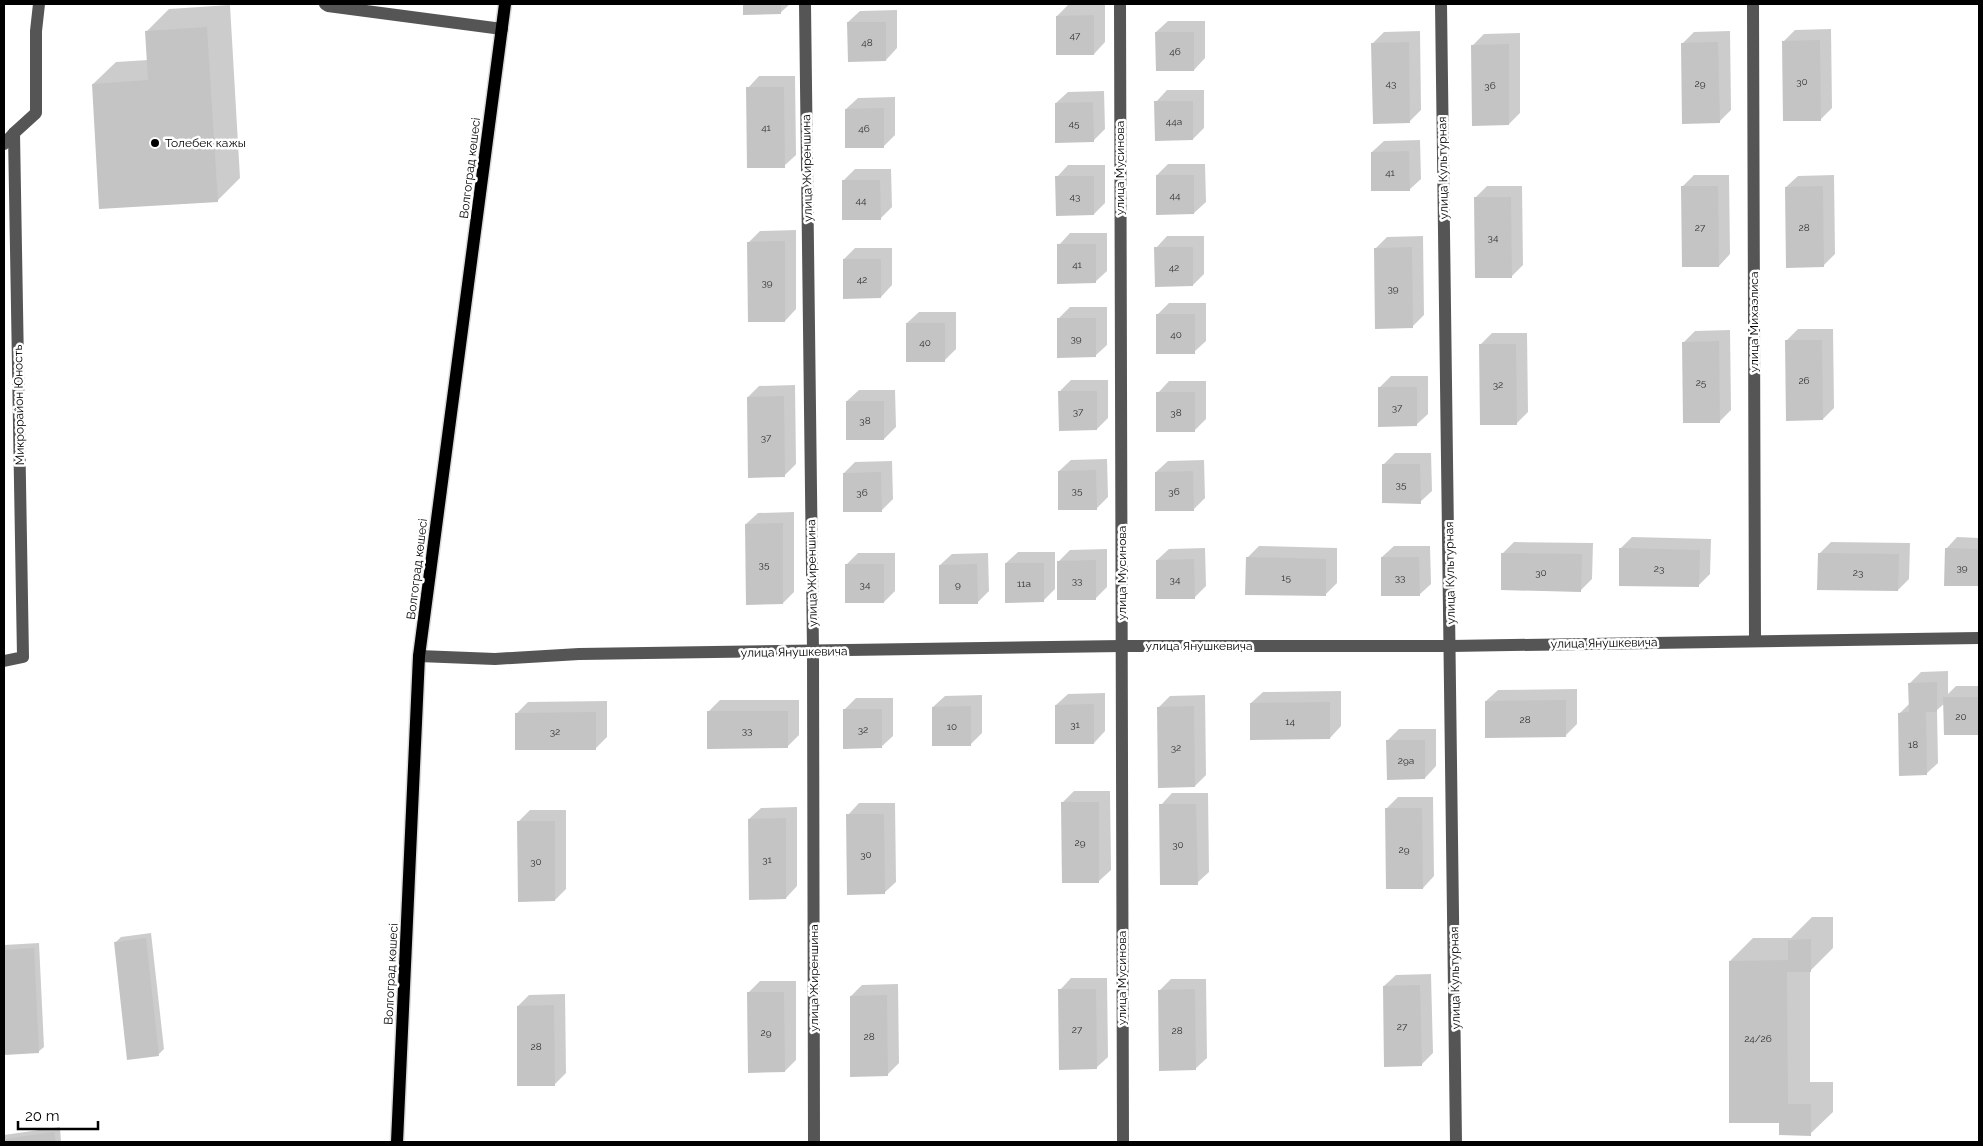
<svg xmlns="http://www.w3.org/2000/svg" width="1983" height="1146" font-family="Raleway,sans-serif">
<rect width="100%" height="100%" fill="#fff"/>
<!-- shadow -->
<g fill="#0003">
<polygon points="744,4 790,4 780,13 745,14"/>
<polygon points="1105,4 1105,42 1094,54 1057,16 1068,5"/>
<polygon points="230,5 240,178 217,201 93,84 116,62 148,60 146,32 169,9"/>
<polygon points="897,10 897,48 886,60 848,22 860,11"/>
<polygon points="1168,21 1205,21 1205,58 1194,70 1156,32"/>
<polygon points="1831,29 1832,108 1820,120 1784,41 1795,30"/>
<polygon points="1420,31 1421,110 1409,122 1373,43 1384,32"/>
<polygon points="1730,31 1731,110 1719,122 1683,43 1694,32"/>
<polygon points="1520,33 1520,113 1509,124 1472,46 1484,34"/>
<polygon points="759,76 795,76 796,155 784,166 748,88"/>
<polygon points="1167,90 1204,90 1204,128 1193,139 1156,102"/>
<polygon points="1104,91 1105,129 1093,141 1056,103 1068,92"/>
<polygon points="895,97 895,135 883,147 846,109 858,98"/>
<polygon points="1420,140 1421,179 1409,190 1372,152 1384,141"/>
<polygon points="1168,164 1205,164 1206,202 1194,213 1157,175"/>
<polygon points="1068,165 1105,165 1105,203 1094,214 1057,177"/>
<polygon points="855,169 891,169 892,207 880,219 843,181"/>
<polygon points="1694,175 1729,175 1730,254 1719,266 1682,187"/>
<polygon points="1834,175 1835,254 1823,266 1786,187 1798,176"/>
<polygon points="1487,186 1522,186 1523,265 1512,276 1475,198"/>
<polygon points="796,230 796,309 785,321 749,242 760,231"/>
<polygon points="1070,233 1107,233 1107,271 1095,282 1059,245"/>
<polygon points="1167,236 1204,236 1204,274 1193,285 1156,248"/>
<polygon points="1423,236 1424,315 1412,327 1376,248 1387,237"/>
<polygon points="855,248 892,248 892,285 881,297 844,259"/>
<polygon points="1169,303 1206,303 1206,341 1194,352 1157,315"/>
<polygon points="1070,307 1107,307 1107,345 1095,356 1058,319"/>
<polygon points="919,312 956,312 956,349 944,361 907,323"/>
<polygon points="1798,329 1833,329 1834,408 1823,419 1786,341"/>
<polygon points="1730,330 1731,410 1720,421 1683,343 1695,331"/>
<polygon points="1492,333 1527,333 1528,412 1517,423 1480,345"/>
<polygon points="1391,376 1428,376 1428,414 1416,425 1379,388"/>
<polygon points="1071,380 1108,380 1108,418 1097,429 1059,392"/>
<polygon points="1169,381 1206,381 1206,419 1195,430 1158,393"/>
<polygon points="795,385 796,464 784,476 748,397 759,386"/>
<polygon points="859,390 895,390 896,427 884,439 847,401"/>
<polygon points="1395,453 1431,453 1432,491 1420,502 1383,465"/>
<polygon points="1107,459 1108,497 1096,509 1059,471 1071,460"/>
<polygon points="1204,460 1205,498 1193,510 1156,472 1168,461"/>
<polygon points="892,461 893,499 881,511 844,473 855,462"/>
<polygon points="794,512 794,592 783,603 746,524 758,513"/>
<polygon points="1632,537 1711,539 1710,574 1698,586 1620,549"/>
<polygon points="1957,537 1979,538 1979,585 1945,585 1946,549"/>
<polygon points="1514,542 1593,543 1592,579 1581,590 1503,553"/>
<polygon points="1831,542 1910,543 1909,579 1898,590 1820,553"/>
<polygon points="1259,546 1337,548 1337,583 1325,595 1247,558"/>
<polygon points="1394,546 1430,546 1431,584 1419,595 1382,557"/>
<polygon points="1205,548 1206,586 1194,598 1157,560 1169,549"/>
<polygon points="1107,549 1107,587 1095,599 1059,561 1070,550"/>
<polygon points="1018,552 1055,552 1055,589 1043,601 1006,563"/>
<polygon points="858,553 895,553 895,591 884,602 847,564"/>
<polygon points="988,553 989,591 977,603 940,565 952,554"/>
<polygon points="1948,671 1948,694 1956,686 1979,686 1979,733 1945,734 1945,703 1937,710 1938,763 1926,774 1900,713 1910,703 1909,684 1921,672"/>
<polygon points="1577,689 1577,724 1565,736 1486,701 1498,690"/>
<polygon points="1341,691 1341,726 1330,738 1251,703 1263,692"/>
<polygon points="1105,693 1105,731 1094,743 1056,705 1068,694"/>
<polygon points="982,695 982,733 970,745 933,707 945,696"/>
<polygon points="1205,695 1206,775 1195,786 1158,708 1170,696"/>
<polygon points="856,698 893,698 893,736 881,747 844,710"/>
<polygon points="720,700 799,700 799,735 787,747 708,712"/>
<polygon points="607,701 607,737 595,749 516,714 528,702"/>
<polygon points="1399,729 1436,729 1436,766 1425,778 1387,741"/>
<polygon points="1074,791 1110,791 1111,870 1099,881 1062,803"/>
<polygon points="1172,793 1208,793 1209,872 1197,883 1161,805"/>
<polygon points="1398,797 1433,797 1434,876 1423,888 1386,809"/>
<polygon points="859,803 895,803 896,882 884,893 848,815"/>
<polygon points="797,807 797,886 786,898 749,819 761,808"/>
<polygon points="530,810 566,810 566,889 555,900 518,822"/>
<polygon points="1812,917 1833,917 1833,948 1810,971 1810,1082 1833,1082 1833,1112 1810,1134 1780,1122 1730,961 1753,938 1791,938"/>
<polygon points="151,933 164,1049 158,1055 116,942 121,937"/>
<polygon points="39,943 44,1047 38,1052 4,1054 4,945"/>
<polygon points="1431,974 1433,1053 1421,1065 1384,986 1396,975"/>
<polygon points="1071,978 1107,978 1108,1057 1096,1068 1060,990"/>
<polygon points="1171,979 1206,979 1207,1058 1195,1069 1159,991"/>
<polygon points="760,981 796,981 796,1060 785,1071 748,993"/>
<polygon points="898,984 899,1063 887,1075 851,996 862,985"/>
<polygon points="565,994 566,1073 554,1085 518,1006 529,995"/>
<polygon points="60,1127 61,1142 4,1142 4,1135"/>
</g>
<!-- building -->
<g fill="#c4c4c4">
<polygon points="743,4 781,4 781,14 743,15"/>
<polygon points="1094,15 1094,55 1056,55 1056,16"/>
<polygon points="847,22 886,22 886,61 848,62"/>
<polygon points="207,27 218,202 99,209 92,84 148,80 145,31"/>
<polygon points="1155,32 1194,32 1194,71 1156,71"/>
<polygon points="1820,40 1821,121 1783,121 1782,41"/>
<polygon points="1409,42 1410,123 1373,124 1371,43"/>
<polygon points="1718,42 1720,123 1682,124 1681,43"/>
<polygon points="1509,44 1509,125 1472,126 1471,45"/>
<polygon points="746,87 784,87 785,168 747,168"/>
<polygon points="1154,101 1193,101 1193,140 1155,141"/>
<polygon points="1093,102 1094,142 1055,143 1055,103"/>
<polygon points="884,108 884,148 845,148 845,109"/>
<polygon points="1409,151 1410,191 1371,191 1371,152"/>
<polygon points="1156,175 1194,175 1194,214 1156,215"/>
<polygon points="1055,176 1094,176 1094,215 1056,216"/>
<polygon points="842,180 880,180 881,220 842,220"/>
<polygon points="1681,186 1718,186 1719,267 1682,267"/>
<polygon points="1823,186 1824,267 1786,268 1785,187"/>
<polygon points="1474,197 1511,197 1512,278 1475,278"/>
<polygon points="785,241 785,322 748,322 747,242"/>
<polygon points="1057,244 1096,244 1096,283 1057,284"/>
<polygon points="1154,247 1193,247 1193,286 1155,287"/>
<polygon points="1412,247 1413,328 1375,329 1374,248"/>
<polygon points="843,259 881,259 881,298 843,299"/>
<rect x="1156" y="314" width="39" height="40"/>
<polygon points="1057,318 1096,318 1096,357 1057,358"/>
<rect x="906" y="323" width="39" height="39"/>
<polygon points="1785,340 1822,340 1823,420 1786,421"/>
<polygon points="1719,341 1720,423 1683,423 1682,342"/>
<polygon points="1479,344 1516,344 1517,425 1480,425"/>
<polygon points="1378,387 1417,387 1417,426 1378,427"/>
<polygon points="1058,391 1097,391 1097,430 1059,431"/>
<rect x="1156" y="392" width="39" height="40"/>
<polygon points="784,396 785,477 748,478 747,397"/>
<rect x="846" y="401" width="38" height="39"/>
<polygon points="1382,464 1420,464 1421,504 1382,503"/>
<polygon points="1096,470 1097,510 1058,510 1058,471"/>
<polygon points="1193,471 1194,511 1155,511 1155,472"/>
<polygon points="881,472 882,512 843,512 843,473"/>
<polygon points="783,523 783,604 746,605 745,524"/>
<polygon points="1619,548 1700,550 1699,587 1619,586"/>
<polygon points="1945,548 1979,549 1979,586 1944,586"/>
<polygon points="1501,553 1582,554 1581,592 1501,590"/>
<polygon points="1818,553 1899,554 1898,591 1817,590"/>
<polygon points="1246,557 1326,559 1326,596 1245,595"/>
<polygon points="1381,557 1419,557 1420,596 1381,596"/>
<polygon points="1194,559 1195,599 1156,599 1156,560"/>
<polygon points="1096,560 1096,600 1057,600 1057,561"/>
<polygon points="1005,563 1044,563 1044,602 1005,603"/>
<rect x="845" y="564" width="39" height="39"/>
<polygon points="977,564 978,604 939,604 939,565"/>
<polygon points="1937,682 1937,712 1926,712 1927,775 1899,776 1898,713 1909,712 1908,683"/>
<polygon points="1943,697 1979,697 1979,735 1944,735"/>
<polygon points="1566,700 1566,737 1485,738 1485,701"/>
<polygon points="1330,702 1330,739 1250,740 1250,703"/>
<polygon points="1094,704 1094,744 1055,744 1055,705"/>
<polygon points="971,706 971,746 932,746 932,707"/>
<polygon points="1194,706 1195,787 1158,788 1157,707"/>
<polygon points="843,709 882,709 882,748 843,749"/>
<polygon points="707,711 788,711 788,748 707,749"/>
<polygon points="596,712 596,750 515,750 515,713"/>
<polygon points="1386,740 1425,740 1425,779 1387,780"/>
<polygon points="1061,802 1099,802 1099,883 1062,883"/>
<polygon points="1159,804 1196,804 1198,885 1160,885"/>
<polygon points="1385,808 1422,808 1423,889 1386,889"/>
<polygon points="846,814 884,814 885,894 847,895"/>
<polygon points="786,818 786,899 749,900 748,819"/>
<polygon points="517,821 555,821 555,901 518,902"/>
<polygon points="146,938 159,1056 127,1060 114,942"/>
<polygon points="1811,939 1811,972 1787,972 1788,1104 1811,1104 1811,1136 1779,1135 1779,1123 1729,1123 1729,961 1788,960 1788,940"/>
<polygon points="34,948 39,1053 4,1055 4,950"/>
<polygon points="1420,985 1422,1066 1384,1067 1383,986"/>
<polygon points="1058,989 1096,989 1097,1069 1059,1070"/>
<polygon points="1195,989 1196,1070 1159,1071 1158,990"/>
<polygon points="747,992 784,992 785,1072 748,1073"/>
<polygon points="887,995 888,1076 850,1077 850,996"/>
<polygon points="554,1005 555,1086 517,1086 517,1006"/>
<polygon points="54,1132 56,1142 4,1142 4,1139"/>
</g>
<g fill="none" stroke-linecap="round" stroke-linejoin="round">
<!-- major casing -->
<g stroke="#dbdbdb" stroke-width="15">
<polyline id="major" points="397,1142 419,656 505,4"/>
</g>
<!-- minor -->
<g stroke="#555" stroke-width="12">
<polyline points="325,4 328,6 502,29"/>
<polyline points="805,4 813,651 814,1142"/>
<polyline points="1120,4 1123,1142"/>
<polyline points="1441,4 1456,1142"/>
<polyline points="1753,4 1755,640"/>
<polyline points="4,144 14,133 36,113 36,31 39,4"/>
<polyline points="419,656 495,659 579,654 1122,646 1451,646 1979,638"/>
<polyline points="4,661 23,657 14,133"/>
</g>
<!-- major -->
<use href="#major" stroke="#000" stroke-width="12"/>
</g>
<!-- markers -->
<circle fill="#000" stroke="#fff" stroke-width="2" cx="155" cy="143" r="5"/>
<g text-anchor="middle" dominant-baseline="central" stroke-width="5" stroke-linejoin="round" paint-order="stroke">
<!-- number labels -->
<g font-size="10" fill="#313131">
<text x="1075" y="35">47</text>
<text x="867" y="42">48</text>
<text x="1175" y="51">46</text>
<text x="1802" y="81">30</text>
<text x="1391" y="83">43</text>
<text x="1700" y="83">29</text>
<text x="1490" y="85">36</text>
<text x="1174" y="121">44а</text>
<text x="1074" y="123">45</text>
<text x="766" y="127">41</text>
<text x="864" y="128">46</text>
<text x="1390" y="172">41</text>
<text x="1175" y="195">44</text>
<text x="1075" y="196">43</text>
<text x="861" y="200">44</text>
<text x="1700" y="227">27</text>
<text x="1804" y="227">28</text>
<text x="1493" y="237">34</text>
<text x="1077" y="264">41</text>
<text x="1174" y="267">42</text>
<text x="862" y="279">42</text>
<text x="767" y="282">39</text>
<text x="1393" y="288">39</text>
<text x="1176" y="334">40</text>
<text x="1076" y="338">39</text>
<text x="925" y="342">40</text>
<text x="1804" y="380">26</text>
<text x="1701" y="382">25</text>
<text x="1498" y="384">32</text>
<text x="1397" y="407">37</text>
<text x="1078" y="411">37</text>
<text x="1176" y="412">38</text>
<text x="865" y="420">38</text>
<text x="766" y="437">37</text>
<text x="1401" y="484">35</text>
<text x="1077" y="490">35</text>
<text x="1174" y="491">36</text>
<text x="862" y="492">36</text>
<text x="764" y="564">35</text>
<text x="1962" y="567">39</text>
<text x="1659" y="568">23</text>
<text x="1541" y="572">30</text>
<text x="1858" y="572">23</text>
<text x="1286" y="577">15</text>
<text x="1400" y="577">33</text>
<text x="1175" y="579">34</text>
<text x="1077" y="580">33</text>
<text x="1024" y="583">11а</text>
<text x="865" y="584">34</text>
<text x="958" y="584">9</text>
<text x="1961" y="716">20</text>
<text x="1525" y="719">28</text>
<text x="1290" y="721">14</text>
<text x="1075" y="724">31</text>
<text x="952" y="726">10</text>
<text x="863" y="729">32</text>
<text x="747" y="730">33</text>
<text x="555" y="731">32</text>
<text x="1913" y="744">18</text>
<text x="1176" y="747">32</text>
<text x="1406" y="760">29а</text>
<text x="1080" y="842">29</text>
<text x="1178" y="844">30</text>
<text x="1404" y="849">29</text>
<text x="866" y="854">30</text>
<text x="767" y="859">31</text>
<text x="536" y="861">30</text>
<text x="1402" y="1026">27</text>
<text x="1077" y="1029">27</text>
<text x="1177" y="1030">28</text>
<text x="766" y="1032">29</text>
<text x="869" y="1036">28</text>
<text x="1758" y="1038">24/26</text>
<text x="536" y="1046">28</text>
</g>
<!-- poi labels -->
<g font-size="12" fill="#000" stroke="#fff" text-anchor="start">
<text x="165" y="143">Толебек кажы</text>
</g>
<!-- street labels -->
<g font-size="12" fill="#000" stroke="#fff">
<text transform="translate(470 168) rotate(-83)">Волгоград көшесі</text>
<text transform="translate(807 168) rotate(-91)">улица Жиреншина</text>
<text transform="translate(1120 168) rotate(-90)">улица Мусинова</text>
<text transform="translate(1443 168) rotate(-91)">улица Культурная</text>
<text transform="translate(1754 322) rotate(-90)">улица Михаэлиса</text>
<text transform="translate(19 405) rotate(-91)">Микрорайон Юность</text>
<text transform="translate(417 569) rotate(-83)">Волгоград көшесі</text>
<text transform="translate(812 573) rotate(-91)">улица Жиреншина</text>
<text transform="translate(1122 573) rotate(-90)">улица Мусинова</text>
<text transform="translate(1450 573) rotate(-91)">улица Культурная</text>
<text transform="translate(1604 643) rotate(-1)">улица Янушкевича</text>
<text x="1199" y="646">улица Янушкевича</text>
<text transform="translate(794 652) rotate(-1)">улица Янушкевича</text>
<text transform="translate(391 974) rotate(-87)">Волгоград көшесі</text>
<text transform="translate(814 978) rotate(-90)">улица Жиреншина</text>
<text transform="translate(1122 978) rotate(-90)">улица Мусинова</text>
<text transform="translate(1455 978) rotate(-91)">улица Культурная</text>
</g>
</g>
<!-- border -->
<rect width="1983" height="1146" fill="none" stroke="#000000" stroke-width="10"/>
<!-- scale -->
<path d="M18 1121v8h80v-8" fill="none" stroke="#000000" stroke-width="2.5"/>
<text x="25" y="1121" font-size="15" fill="#000000" stroke="#ffffff" stroke-width="4" paint-order="stroke">20 m</text>
</svg>
